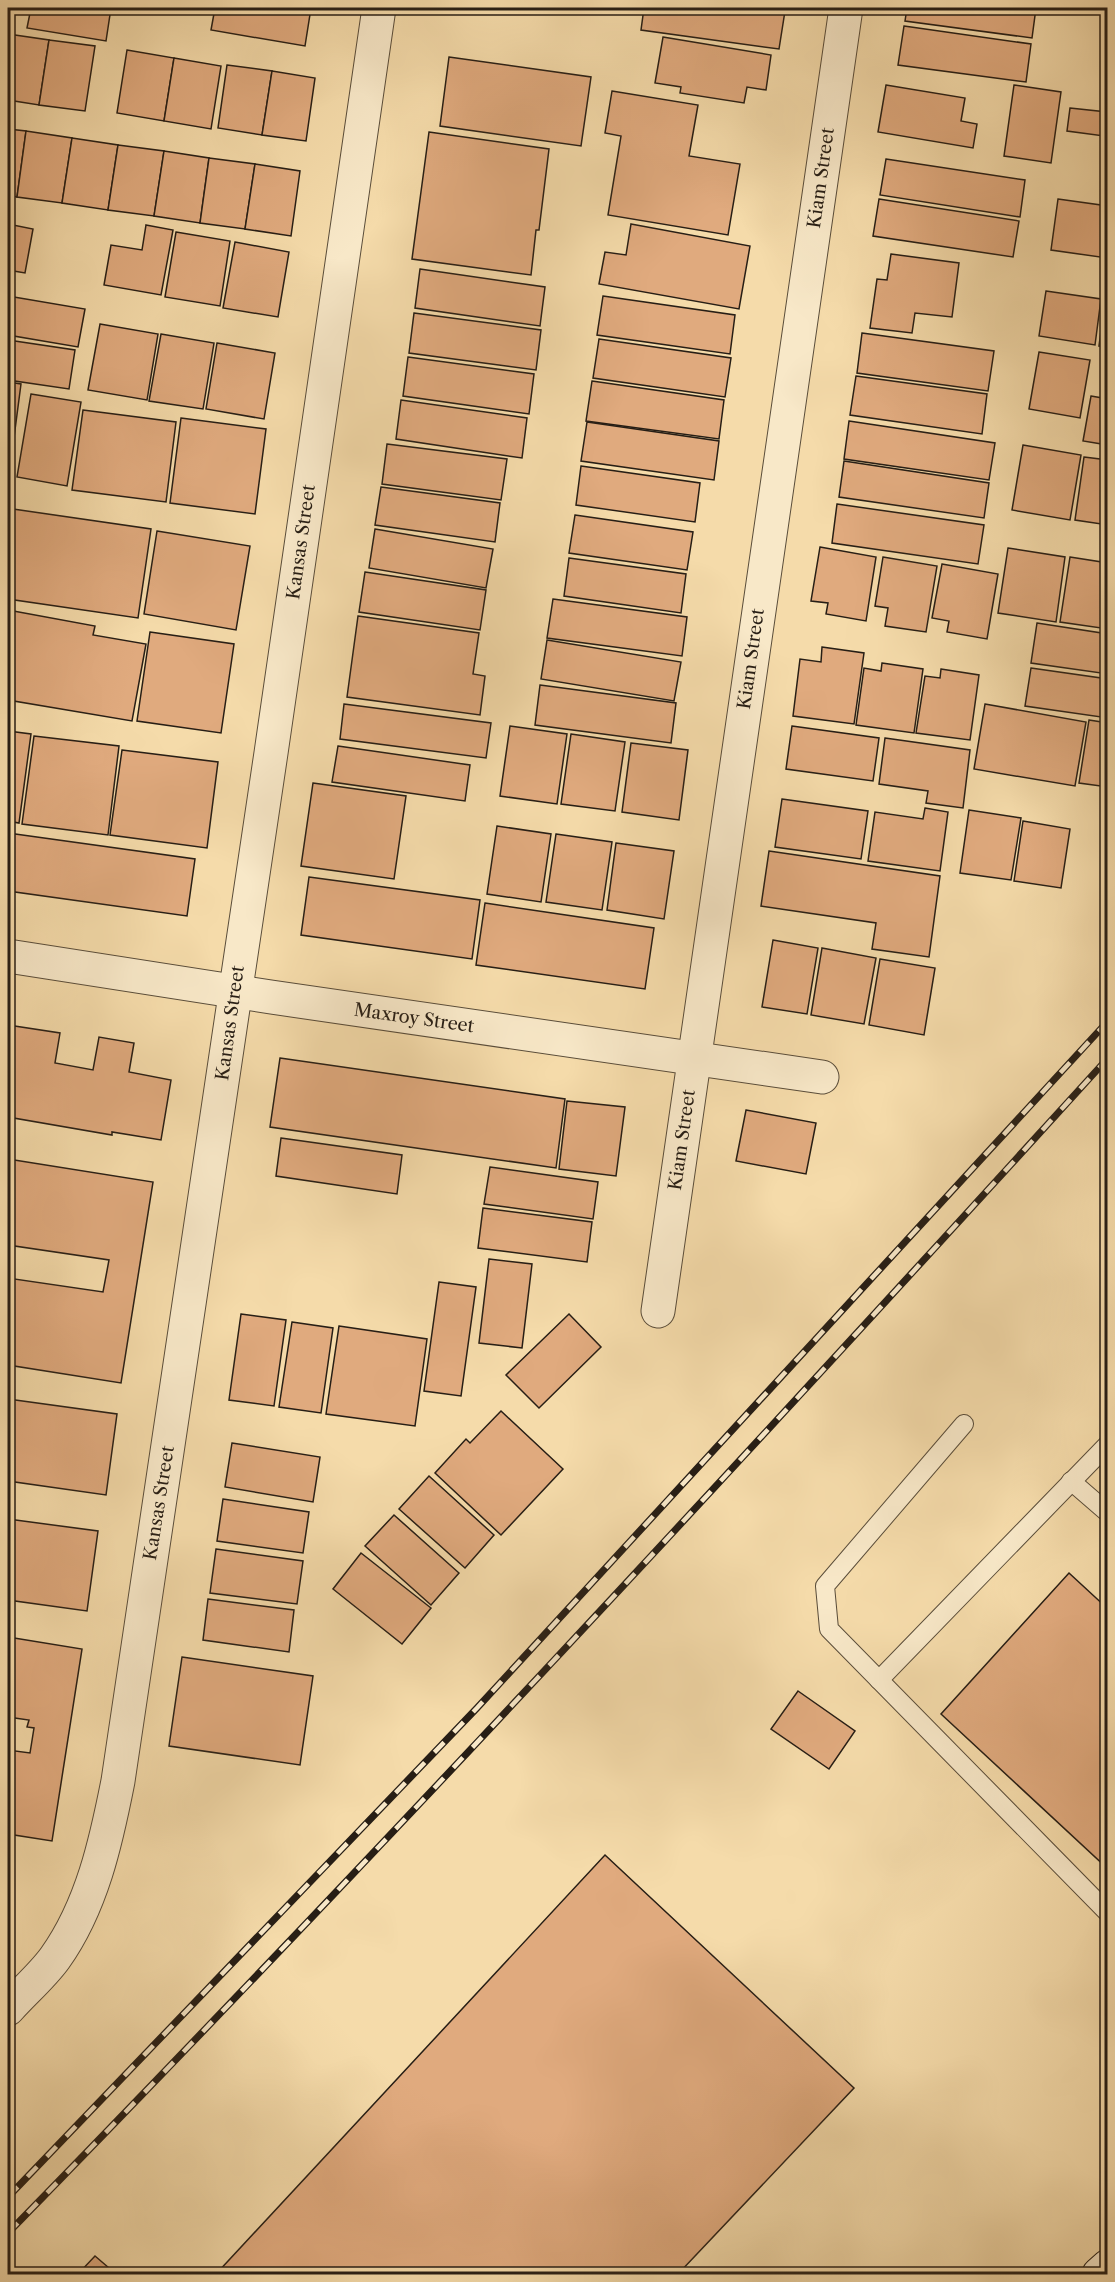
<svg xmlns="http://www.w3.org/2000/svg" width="1115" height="2282" font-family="'Libre Caslon Text',serif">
<rect width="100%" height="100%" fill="#f5dbaa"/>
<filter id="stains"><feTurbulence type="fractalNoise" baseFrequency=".00333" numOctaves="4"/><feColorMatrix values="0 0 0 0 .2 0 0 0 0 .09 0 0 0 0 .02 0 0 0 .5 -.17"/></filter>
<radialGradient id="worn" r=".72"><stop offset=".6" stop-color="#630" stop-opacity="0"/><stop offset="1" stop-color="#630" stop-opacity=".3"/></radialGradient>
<!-- building -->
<g fill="#e0aa7e" stroke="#271e15" stroke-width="1.5">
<polygon points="31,8 111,8 106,41 27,28"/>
<polygon points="215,8 311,8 305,46 211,30"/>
<polygon points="644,8 760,8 785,11 779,49 641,30"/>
<polygon points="907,8 1036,8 1032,38 905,21"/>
<polygon points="904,26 1031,44 1026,82 898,65"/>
<polygon points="8,34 49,40 39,105 8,100"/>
<polygon points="663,37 771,55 766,90 747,87 744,103 680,93 681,87 655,83"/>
<polygon points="49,40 95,46 85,111 39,105"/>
<polygon points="127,50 174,58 164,121 117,113"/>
<polygon points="449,57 591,77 581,146 440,126"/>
<polygon points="174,58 221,66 211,129 164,121"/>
<polygon points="227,65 272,71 262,135 218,128"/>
<polygon points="272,71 315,78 306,141 262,135"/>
<polygon points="886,85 965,98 961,121 977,124 973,148 878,132"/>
<polygon points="1014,85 1061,92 1051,163 1004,156"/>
<polygon points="612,91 698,105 689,156 740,164 728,235 608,215 621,136 605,133"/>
<polygon points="1070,108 1107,112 1104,136 1067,131"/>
<polygon points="8,129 26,131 17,197 8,195"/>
<polygon points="26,131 72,138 62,203 17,197"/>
<polygon points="429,132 549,149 539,230 536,230 531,275 412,259"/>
<polygon points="72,138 118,145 108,210 62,203"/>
<polygon points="118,145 164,151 154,216 108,210"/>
<polygon points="164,151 209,158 200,223 154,216"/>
<polygon points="209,158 255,164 245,229 200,223"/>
<polygon points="886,159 1025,180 1020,217 880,195"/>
<polygon points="255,164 300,171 291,236 245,229"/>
<polygon points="879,199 1019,221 1013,257 873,236"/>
<polygon points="1058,199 1108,206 1107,258 1051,250"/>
<polygon points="8,224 33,229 25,273 8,270"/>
<polygon points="631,224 750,246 739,309 599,284 605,252 626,255"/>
<polygon points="146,225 173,230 161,295 104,285 111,245 142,250"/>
<polygon points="176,232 230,241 220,306 165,297"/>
<polygon points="235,242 289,252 278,317 223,308"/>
<polygon points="891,254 959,263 952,317 915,313 912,333 870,328 877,279 887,280"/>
<polygon points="420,269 545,287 540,326 415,308"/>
<polygon points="1046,291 1101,299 1095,345 1039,336"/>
<polygon points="8,296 85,309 78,347 8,335"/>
<polygon points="603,296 735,315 730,354 597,335"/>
<polygon points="1105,299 1108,299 1108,347 1099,346"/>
<polygon points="414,313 541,330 536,370 409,353"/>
<polygon points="100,324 158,334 147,400 88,390"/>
<polygon points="862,333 994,351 988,391 857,373"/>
<polygon points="161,334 214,343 203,409 149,401"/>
<polygon points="599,339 731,358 725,397 593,378"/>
<polygon points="8,340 75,350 69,389 8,380"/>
<polygon points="217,343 275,353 264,419 206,409"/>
<polygon points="1039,352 1090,360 1080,418 1029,409"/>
<polygon points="408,357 534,374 529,414 403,396"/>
<polygon points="856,376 987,394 982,434 850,415"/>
<polygon points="592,381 724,400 719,439 586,421"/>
<polygon points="8,382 21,384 10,468 8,467"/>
<polygon points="31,394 81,402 67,486 17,477"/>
<polygon points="1091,396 1108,399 1108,445 1083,441"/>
<polygon points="401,400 527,418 522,458 396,439"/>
<polygon points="83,410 176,422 166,502 72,490"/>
<polygon points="181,418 266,429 255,514 170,503"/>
<polygon points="849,421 995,443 989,480 844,459"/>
<polygon points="587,422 719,441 714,480 581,461"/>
<polygon points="387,444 507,459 501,500 382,484"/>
<polygon points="1023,445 1081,455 1070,520 1012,510"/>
<polygon points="1084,457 1108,460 1108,525 1075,520"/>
<polygon points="844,461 989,483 984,518 839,497"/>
<polygon points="581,466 700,483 695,522 576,505"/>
<polygon points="381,487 500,503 495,542 375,525"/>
<polygon points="837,504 984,525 978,564 832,543"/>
<polygon points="13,509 151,529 138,618 8,599 8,545"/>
<polygon points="575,515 693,532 687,570 569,553"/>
<polygon points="375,529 493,549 486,588 369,568"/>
<polygon points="157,531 250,546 236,630 144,614"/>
<polygon points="820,547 876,557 866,621 826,614 828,603 811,601"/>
<polygon points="1008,548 1065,557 1056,622 998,613"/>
<polygon points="883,557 937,566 926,632 885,626 888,608 875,606"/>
<polygon points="1070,557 1108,563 1108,629 1060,622"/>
<polygon points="569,558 686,574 681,613 564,596"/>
<polygon points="942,564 998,574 987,639 947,632 949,621 932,618"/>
<polygon points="365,572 486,590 480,630 359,612"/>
<polygon points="553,599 687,617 682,656 547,638"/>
<polygon points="8,610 95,626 93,635 146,644 132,721 8,700"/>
<polygon points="358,616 479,633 473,674 485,676 480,715 347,697"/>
<polygon points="1037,623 1108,634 1108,674 1031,663"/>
<polygon points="150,632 234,644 221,733 137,721"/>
<polygon points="547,640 681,662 674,701 541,679"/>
<polygon points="822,647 864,653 854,724 793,716 800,659 821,662"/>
<polygon points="882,663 923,669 914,733 856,725 864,668 881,671"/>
<polygon points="1031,668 1108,679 1108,718 1025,706"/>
<polygon points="941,669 979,675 970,740 916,733 925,676 940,678"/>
<polygon points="540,685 676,703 671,743 535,725"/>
<polygon points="344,704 491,723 486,758 340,739"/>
<polygon points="985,704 1086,722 1075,786 974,769"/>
<polygon points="1089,720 1108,723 1108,787 1079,783"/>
<polygon points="510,726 567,734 557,804 500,796"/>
<polygon points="792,726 879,738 873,781 786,769"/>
<polygon points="8,731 31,734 19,823 8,821"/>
<polygon points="571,734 625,742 615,811 561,804"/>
<polygon points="34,736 119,746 108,835 22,824"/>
<polygon points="885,738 970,750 963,808 926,803 928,791 879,784"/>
<polygon points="631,743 688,750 679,820 622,812"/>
<polygon points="338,746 470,765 465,801 332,782"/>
<polygon points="122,750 218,762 207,848 110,835"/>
<polygon points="313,783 406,796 394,879 301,866"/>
<polygon points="782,799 868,811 861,859 775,847"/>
<polygon points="925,808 948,812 940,871 868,861 875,812 923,819"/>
<polygon points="969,810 1021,818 1011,880 960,873"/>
<polygon points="1023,821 1070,829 1061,888 1014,881"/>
<polygon points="497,826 551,834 541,902 487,894"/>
<polygon points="8,833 195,859 187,916 8,891"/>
<polygon points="556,834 612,842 602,910 546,902"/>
<polygon points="616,843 674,851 664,919 607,910"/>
<polygon points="769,851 940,876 929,957 872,949 876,923 761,906"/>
<polygon points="309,877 480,900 472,959 301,935"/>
<polygon points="485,903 654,928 645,989 476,965"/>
<polygon points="773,940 818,948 807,1014 762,1007"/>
<polygon points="822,948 876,958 864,1024 811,1015"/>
<polygon points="880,959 935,968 924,1035 869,1025"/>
<polygon points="8,1025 60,1033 55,1063 93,1070 99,1037 134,1043 129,1072 171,1080 161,1140 112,1132 112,1135 8,1117"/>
<polygon points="280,1058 565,1099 556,1168 270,1127"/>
<polygon points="567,1101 625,1107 616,1176 559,1169"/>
<polygon points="746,1110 816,1123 806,1174 736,1161"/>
<polygon points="281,1138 402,1155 397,1194 276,1176"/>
<polygon points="8,1159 153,1182 121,1383 8,1365 8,1278 103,1292 109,1260 8,1245"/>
<polygon points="490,1167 598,1182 593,1219 484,1204"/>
<polygon points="483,1208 592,1222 587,1262 478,1248"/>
<polygon points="489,1259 532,1264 522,1348 479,1343"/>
<polygon points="439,1282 476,1287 461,1396 424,1391"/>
<polygon points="241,1314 286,1320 274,1406 229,1400"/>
<polygon points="569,1314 601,1347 539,1408 506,1375"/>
<polygon points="292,1322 333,1328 321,1413 279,1407"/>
<polygon points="339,1326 427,1339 415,1426 326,1414"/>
<polygon points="8,1399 117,1414 106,1495 8,1481"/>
<polygon points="501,1411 563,1469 501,1535 435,1473 466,1439 470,1443"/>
<polygon points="232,1443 320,1457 313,1502 225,1487"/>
<polygon points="429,1476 494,1535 465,1568 399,1509"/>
<polygon points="223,1499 309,1512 303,1553 217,1541"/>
<polygon points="394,1515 459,1573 431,1605 365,1546"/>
<polygon points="8,1519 98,1531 87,1611 8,1600"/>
<polygon points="216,1549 303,1561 297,1604 210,1593"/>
<polygon points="361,1553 431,1608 402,1644 333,1589"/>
<polygon points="1069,1573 1108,1609 1108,1869 941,1714"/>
<polygon points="208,1599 294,1610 289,1652 203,1640"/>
<polygon points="8,1637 82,1649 52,1841 8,1834 8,1750 30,1753 34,1728 27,1727 29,1720 8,1717"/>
<polygon points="182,1657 313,1676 300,1765 169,1746"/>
<polygon points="798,1691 855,1731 829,1769 771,1729"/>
<polygon points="605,1855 854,2088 678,2274 216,2274"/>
<polygon points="95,2256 116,2274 78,2274"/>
</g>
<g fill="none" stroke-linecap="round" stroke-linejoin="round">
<!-- service casing -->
<g stroke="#5a4d3a" stroke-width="20">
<g id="service">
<polyline points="964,1424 825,1586 829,1629 1108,1913"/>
<polyline points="1071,1481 1108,1513"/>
<polyline points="879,1680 1108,1444"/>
</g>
</g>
<!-- minor casing -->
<g stroke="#5a4d3a" stroke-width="35">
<g id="minor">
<polyline points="8,956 271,997 822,1077"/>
<polyline points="658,1311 846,8"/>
</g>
</g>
<!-- tertiary casing -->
<g stroke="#5a4d3a" stroke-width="35">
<path id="tertiary" d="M8 2009C23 1992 42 1976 55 1958 92 1906 106 1842 118 1781L271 753 379 8"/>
</g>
<!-- secondary casing -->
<g stroke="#271e15" stroke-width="35">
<polyline id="secondary" points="1099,2274 1108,2266"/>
</g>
<!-- service -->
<use href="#service" stroke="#f8e8c8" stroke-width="18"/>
<!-- minor -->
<use href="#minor" stroke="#f8e8c8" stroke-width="33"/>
<!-- tertiary -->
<use href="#tertiary" stroke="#f8e8c8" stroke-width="33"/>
<!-- secondary -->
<use href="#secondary" stroke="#f8e8c8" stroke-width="33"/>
<!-- rail casing -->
<g stroke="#271e15" stroke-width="7">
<g id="rail">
<polyline points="8,2197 477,1708 1108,1021"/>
<path d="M8 2233C383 1849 747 1455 1108 1058"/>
</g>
</g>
<!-- rail -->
<use href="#rail" stroke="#f8e8c8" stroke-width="4.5" stroke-dasharray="14" stroke-linecap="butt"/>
</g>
<g text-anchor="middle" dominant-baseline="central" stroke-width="6" stroke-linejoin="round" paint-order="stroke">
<!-- street labels -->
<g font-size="18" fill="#271e15" stroke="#f8e8c8">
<text transform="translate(821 178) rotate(-82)">Kiam Street</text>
<text transform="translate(301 542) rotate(-82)">Kansas Street</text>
<text transform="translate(751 659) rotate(-82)">Kiam Street</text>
<text transform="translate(414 1018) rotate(8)">Maxroy Street</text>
<text transform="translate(230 1023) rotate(-82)">Kansas Street</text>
<text transform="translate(682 1140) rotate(-82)">Kiam Street</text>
<text transform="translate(159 1503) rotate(-81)">Kansas Street</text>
</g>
</g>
<!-- margin -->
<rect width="1115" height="2282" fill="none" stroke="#f5dbaa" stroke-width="30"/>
<rect x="9" y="9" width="1097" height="2264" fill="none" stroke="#271e15" stroke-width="3"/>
<rect x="15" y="15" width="1085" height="2252" fill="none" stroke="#271e15" stroke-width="1.5"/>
<rect width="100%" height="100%" filter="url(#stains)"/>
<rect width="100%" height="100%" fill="url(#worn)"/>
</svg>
